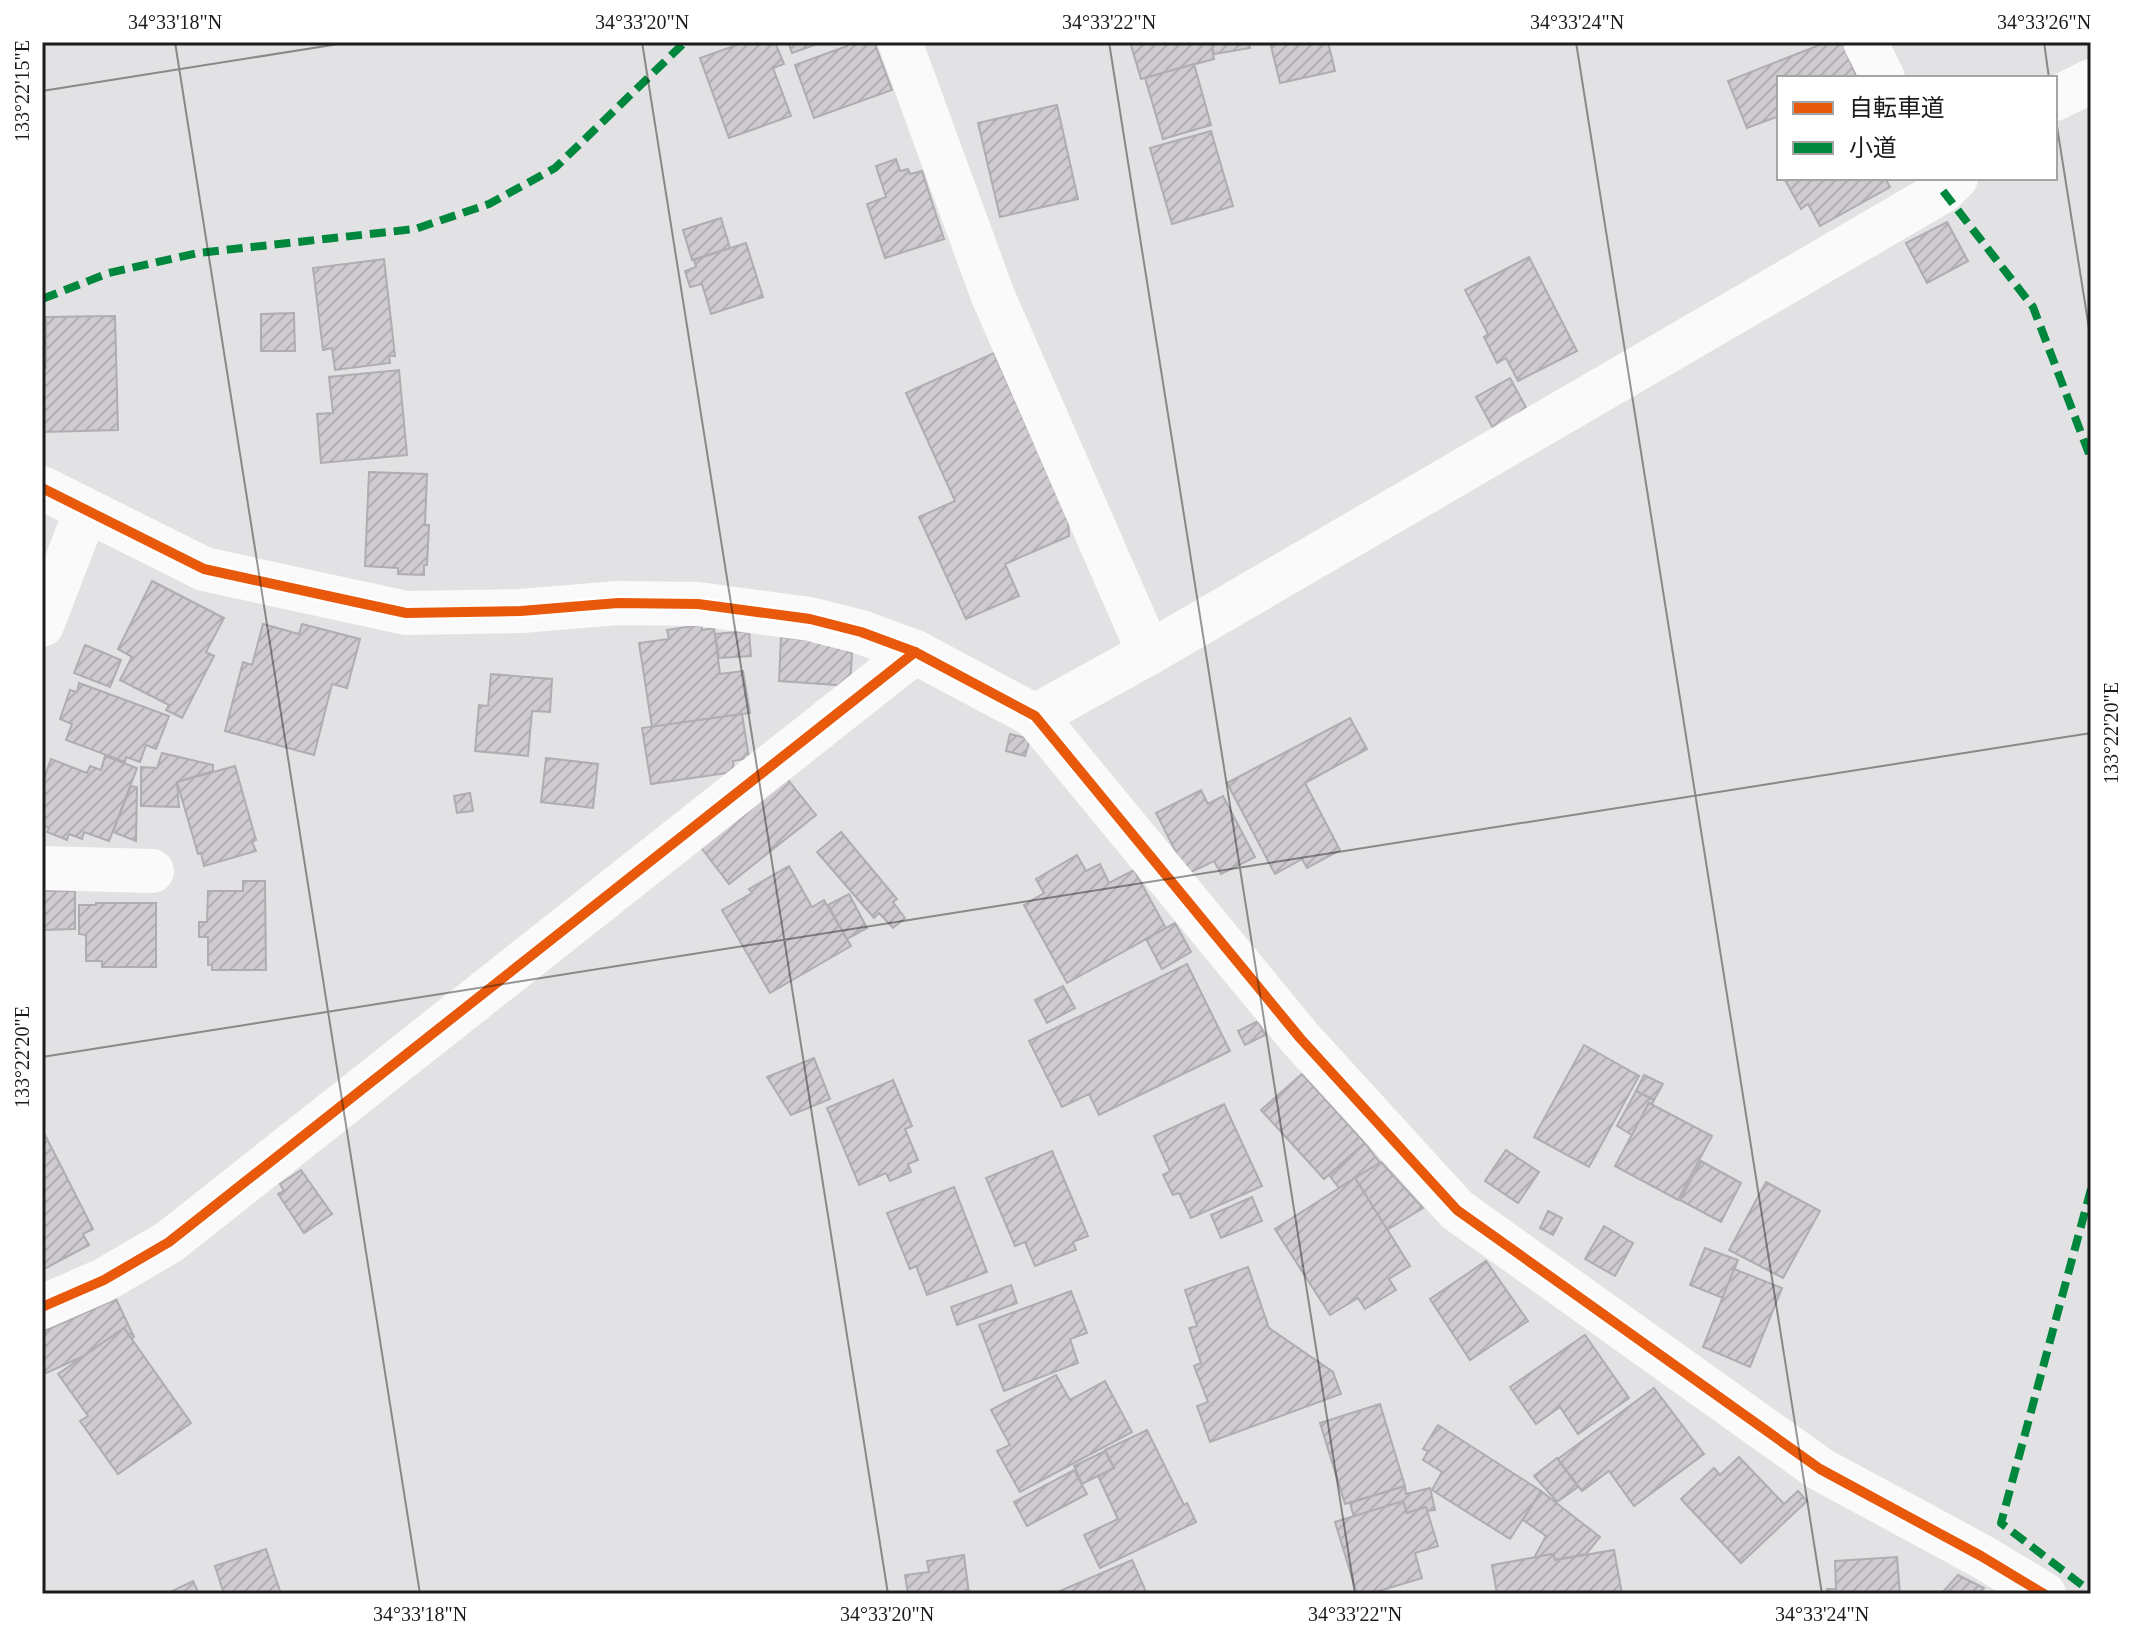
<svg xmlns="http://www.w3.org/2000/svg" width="2133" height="1636" font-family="'Times New Roman','Noto Sans JP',serif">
<defs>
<pattern id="building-hatch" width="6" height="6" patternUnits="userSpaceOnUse" patternTransform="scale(2)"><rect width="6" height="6" fill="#d0cad1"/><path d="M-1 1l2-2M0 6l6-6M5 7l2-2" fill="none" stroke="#b2adb3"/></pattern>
</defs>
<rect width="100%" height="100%" fill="#e2e1e3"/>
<!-- building -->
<g fill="url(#building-hatch)" stroke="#aeadaf" stroke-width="2">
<polygon points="745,42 775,42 784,64 773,68 791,116 729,138 700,58"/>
<polygon points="788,42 823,42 792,53"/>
<polygon points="846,42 874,42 892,90 814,118 795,65 847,46"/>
<polygon points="1130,42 1211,42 1214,59 1141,79"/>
<polygon points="1211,42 1249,42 1250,48 1214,54"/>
<polygon points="1270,42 1328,42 1335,71 1280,83"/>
<polygon points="1827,42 1842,42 1857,78 1779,78 1779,116 1747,128 1728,81"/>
<polygon points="1194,64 1211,125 1163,139 1145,78"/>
<polygon points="1057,105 1078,199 1000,217 978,123"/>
<polygon points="1211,131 1233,206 1172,224 1150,148"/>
<polygon points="896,159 900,171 908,169 910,174 922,171 944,239 885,258 867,204 886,197 876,166"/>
<polygon points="1784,178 1885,178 1890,187 1820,226 1808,204 1801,209"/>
<polygon points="721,218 730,248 692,260 683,230"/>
<polygon points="1947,222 1968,261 1927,283 1906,243"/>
<polygon points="746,243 763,297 711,314 702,284 690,287 685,271 696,267 694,260"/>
<polygon points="1529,257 1577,351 1518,381 1506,358 1497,363 1484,337 1488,334 1465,290"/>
<polygon points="384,259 395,356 389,356 390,363 335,370 332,348 323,350 313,268"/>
<polygon points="294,313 295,351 261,351 261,314"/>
<polygon points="115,316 118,430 42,432 42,368 46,368 46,317"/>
<polygon points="994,353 1068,520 1069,536 1005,564 1019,596 966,619 919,517 955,501 906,393"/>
<polygon points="399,370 407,455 321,463 317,414 333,413 329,377"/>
<polygon points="1510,378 1529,413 1495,432 1476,397"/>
<polygon points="369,472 427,474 425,525 429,525 427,565 424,565 424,575 398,574 398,568 365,566"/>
<polygon points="152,581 224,618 206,652 214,656 182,718 166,710 169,705 120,680 132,657 118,649"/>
<polygon points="263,624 299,634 302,624 360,639 347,688 332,684 314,755 225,731 243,662 252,665"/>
<polygon points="701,625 702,630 714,628 720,674 743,671 750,713 652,727 639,643 669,639 667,630"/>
<polygon points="749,631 751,656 719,658 715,634"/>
<polygon points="781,637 832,643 852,653 850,686 779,681"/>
<polygon points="85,645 121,660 110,687 74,673"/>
<polygon points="491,674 552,679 550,712 532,711 528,756 475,751 479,705 488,706"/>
<polygon points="79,683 169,716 156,749 146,745 140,762 126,757 125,762 66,740 72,724 60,719 70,690 77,692"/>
<polygon points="742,714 749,758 733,761 734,772 651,784 642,728"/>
<polygon points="1350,718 1367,749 1305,783 1340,850 1307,868 1302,859 1275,874 1227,783"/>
<polygon points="1010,734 1030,739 1025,756 1006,751"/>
<polygon points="162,753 213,765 213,771 177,782 179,807 141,806 141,767 157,768"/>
<polygon points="105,756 137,768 109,841 84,832 82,839 69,834 67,840 47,832 49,828 42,825 42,784 51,759 87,773 90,766 101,770"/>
<polygon points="546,758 598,764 593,808 541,802"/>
<polygon points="235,766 256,840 252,842 256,851 204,866 201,853 198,854 177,782"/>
<polygon points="785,776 816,815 729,884 699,845"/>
<polygon points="131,786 137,787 136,841 113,832"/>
<polygon points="1201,790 1208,804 1223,796 1255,857 1221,874 1214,861 1187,874 1156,813"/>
<polygon points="470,793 473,811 457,813 454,796"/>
<polygon points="841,832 897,899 893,902 905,918 893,928 879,913 874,918 817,852"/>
<polygon points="1077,855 1086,871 1100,864 1109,883 1134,870 1166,928 1067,983 1024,905 1044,893 1036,879"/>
<polygon points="789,866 812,907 824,900 851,946 770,993 722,910 752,893 749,889"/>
<polygon points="243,881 265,881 266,970 212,970 212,965 208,965 208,937 199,937 199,922 207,922 208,891 243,891"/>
<polygon points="42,891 75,891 75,929 42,930"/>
<polygon points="849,894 867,928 847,939 828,905"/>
<polygon points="96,903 156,903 156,967 102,967 102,961 86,961 86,935 79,934 79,905 96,905"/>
<polygon points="1175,923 1191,952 1162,969 1146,939"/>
<polygon points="1187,964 1230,1051 1099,1115 1089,1094 1062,1107 1029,1041"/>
<polygon points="1063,986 1075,1008 1047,1023 1035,1000"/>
<polygon points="1258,1021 1265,1035 1245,1045 1238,1031"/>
<polygon points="1584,1045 1639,1076 1589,1167 1534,1137"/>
<polygon points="814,1058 830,1099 791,1115 767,1077"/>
<polygon points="1302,1074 1365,1143 1324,1179 1261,1110"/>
<polygon points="1644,1075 1663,1084 1654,1100 1636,1091"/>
<polygon points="893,1080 912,1126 905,1129 918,1160 908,1164 911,1172 890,1181 886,1173 859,1185 827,1108"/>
<polygon points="1636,1091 1654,1100 1652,1104 1649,1103 1632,1135 1617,1126"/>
<polygon points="1649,1103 1712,1136 1678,1200 1615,1166"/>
<polygon points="1224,1104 1262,1186 1191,1218 1179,1193 1173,1195 1163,1175 1170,1171 1154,1136"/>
<polygon points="42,1129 93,1229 83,1234 89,1245 42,1270"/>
<polygon points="1365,1143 1380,1163 1339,1188 1329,1175"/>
<polygon points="1506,1150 1539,1172 1518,1203 1485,1181"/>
<polygon points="1052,1151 1088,1236 1073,1242 1076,1250 1035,1266 1025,1242 1015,1246 986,1178"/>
<polygon points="1701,1161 1741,1183 1721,1222 1680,1200"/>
<polygon points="1381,1162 1423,1208 1387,1230 1355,1178"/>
<polygon points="301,1170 332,1214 304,1233 278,1194 284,1191 280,1184"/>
<polygon points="1355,1178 1410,1266 1389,1279 1396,1290 1365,1309 1358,1298 1330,1315 1275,1229"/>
<polygon points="1766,1182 1820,1211 1783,1278 1729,1250"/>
<polygon points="954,1187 987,1272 927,1295 916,1266 910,1269 887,1213"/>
<polygon points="1252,1197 1262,1221 1221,1238 1211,1215"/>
<polygon points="1548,1211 1562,1218 1553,1235 1540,1228"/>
<polygon points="1604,1226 1633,1243 1615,1276 1585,1259"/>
<polygon points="1705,1248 1738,1260 1723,1298 1690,1285"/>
<polygon points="1486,1261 1528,1321 1470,1360 1430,1299"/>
<polygon points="1248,1267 1269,1328 1333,1372 1341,1394 1210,1442 1197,1406 1208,1402 1194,1366 1201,1363 1189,1328 1197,1326 1185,1290"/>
<polygon points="1734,1269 1782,1288 1750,1367 1703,1347"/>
<polygon points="1011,1285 1017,1303 957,1325 951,1307"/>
<polygon points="1071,1291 1087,1333 1070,1339 1078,1363 1004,1391 979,1325"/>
<polygon points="116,1299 134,1337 131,1339 124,1328 84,1356 42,1375 42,1332"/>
<polygon points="124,1328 191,1423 118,1474 80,1421 88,1416 58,1374"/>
<polygon points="1585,1335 1629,1398 1578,1434 1560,1407 1536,1424 1510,1387"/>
<polygon points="1056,1375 1070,1400 1105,1381 1132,1432 1020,1492 997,1451 1010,1445 991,1410"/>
<polygon points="1654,1388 1704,1454 1634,1506 1609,1471 1582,1491 1558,1459"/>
<polygon points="1380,1404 1405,1486 1345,1504 1320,1423"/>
<polygon points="1438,1425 1541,1491 1510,1539 1432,1490 1442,1472 1423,1460 1428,1451 1423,1449"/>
<polygon points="1147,1430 1184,1505 1187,1503 1196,1522 1100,1568 1084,1535 1118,1519 1098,1476 1114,1468 1105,1450"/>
<polygon points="1105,1451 1114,1468 1082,1484 1074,1466"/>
<polygon points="1739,1457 1784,1504 1798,1491 1807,1501 1741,1563 1681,1499 1714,1468 1720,1475"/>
<polygon points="1557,1458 1578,1487 1557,1502 1534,1476"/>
<polygon points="1074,1470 1087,1494 1027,1526 1014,1502"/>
<polygon points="1405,1486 1406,1494 1430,1488 1435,1510 1428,1511 1426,1507 1407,1513 1403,1501 1354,1517 1350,1503"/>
<polygon points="1541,1491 1600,1537 1586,1554 1555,1560 1553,1554 1534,1558 1546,1536 1523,1520"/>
<polygon points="1403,1501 1407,1513 1426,1507 1438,1546 1415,1553 1422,1578 1369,1594 1357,1594 1335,1522"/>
<polygon points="266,1549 281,1594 224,1594 215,1566"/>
<polygon points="1614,1550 1622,1594 1497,1594 1492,1565 1553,1554 1555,1560"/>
<polygon points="964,1555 969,1594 908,1594 905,1575 929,1572 927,1561"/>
<polygon points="1897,1557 1900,1594 1827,1594 1827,1589 1836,1589 1835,1561"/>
<polygon points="1132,1560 1147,1594 1053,1594"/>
<polygon points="1958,1575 1984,1588 1978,1594 1941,1594"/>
<polygon points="193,1581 199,1594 166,1594"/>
</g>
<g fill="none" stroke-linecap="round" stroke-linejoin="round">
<!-- street -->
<g stroke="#fbfafb" stroke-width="44">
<polyline points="900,42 993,296 1149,653"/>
<polyline points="1865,42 1883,78"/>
<polyline points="2055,99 2091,81"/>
<polyline points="42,488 204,569 406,613 521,611 618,603 698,604 810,619 861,632 915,652 1035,716 1300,1038 1457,1210 1820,1469 1981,1556 2044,1594"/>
<polyline points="42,625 86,511"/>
<polyline points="1035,716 1149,653 1943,191 1956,178"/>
<polyline points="42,868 152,871"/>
<polyline points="42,1307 104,1280 169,1242 915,652"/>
</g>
<!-- quiet -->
<g stroke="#00873e" stroke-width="8" stroke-dasharray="16 8" stroke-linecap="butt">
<polyline points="1943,191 2033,307 2091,459"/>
<polyline points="42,299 109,273 198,253 415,229 489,204 555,168 685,42"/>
<polyline points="2091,1189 2001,1523 2091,1592"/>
</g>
<!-- cycleway casing -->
<g stroke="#fff" stroke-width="15">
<g id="cycleway">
<polyline points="42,488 204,569 406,613 521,611 618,603 698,604 810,619 861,632 915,652 1035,716 1300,1038 1457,1210 1820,1469 1981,1556 2044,1594"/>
<polyline points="42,1307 104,1280 169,1242 915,652"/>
</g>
</g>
<!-- cycleway -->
<use href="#cycleway" stroke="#e8590c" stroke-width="10"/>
</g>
<!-- ticks -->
<path fill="none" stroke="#1c1c1d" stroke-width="2" stroke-opacity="0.45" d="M175 42 420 1594M642 42 888 1594M1109 42 1355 1594M1576 42 1822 1594M2044 42 2049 78M42 91 351 42M2055 114 2091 341M42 1057 2091 733"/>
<!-- border -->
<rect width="2133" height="1636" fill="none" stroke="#ffffff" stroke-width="88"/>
<!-- legend -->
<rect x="1777" y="76" width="280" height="104" fill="#ffffff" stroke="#a4a4a5" stroke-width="2"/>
<rect x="1793" y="102" width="40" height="12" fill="#e8590c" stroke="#a4a4a5" stroke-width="2"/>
<text x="1849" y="116" font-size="24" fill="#1c1c1d">自転車道</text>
<rect x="1793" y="142" width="40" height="12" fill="#00873e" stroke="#a4a4a5" stroke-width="2"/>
<text x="1849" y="156" font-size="24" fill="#1c1c1d">小道</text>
<rect x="44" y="44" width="2045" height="1548" fill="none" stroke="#1c1c1d" stroke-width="3"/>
<g font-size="20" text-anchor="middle" fill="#1c1c1d">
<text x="175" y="29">34°33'18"N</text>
<text x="642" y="29">34°33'20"N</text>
<text x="1109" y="29">34°33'22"N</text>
<text x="1577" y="29">34°33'24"N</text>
<text x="2044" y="29">34°33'26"N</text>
<text transform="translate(22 91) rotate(-90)" y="7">133°22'15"E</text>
<text transform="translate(2111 733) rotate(-90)" y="7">133°22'20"E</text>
<text transform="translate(22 1057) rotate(-90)" y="7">133°22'20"E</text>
<text x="420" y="1621">34°33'18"N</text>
<text x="887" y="1621">34°33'20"N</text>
<text x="1355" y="1621">34°33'22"N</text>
<text x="1822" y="1621">34°33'24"N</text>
</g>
</svg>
